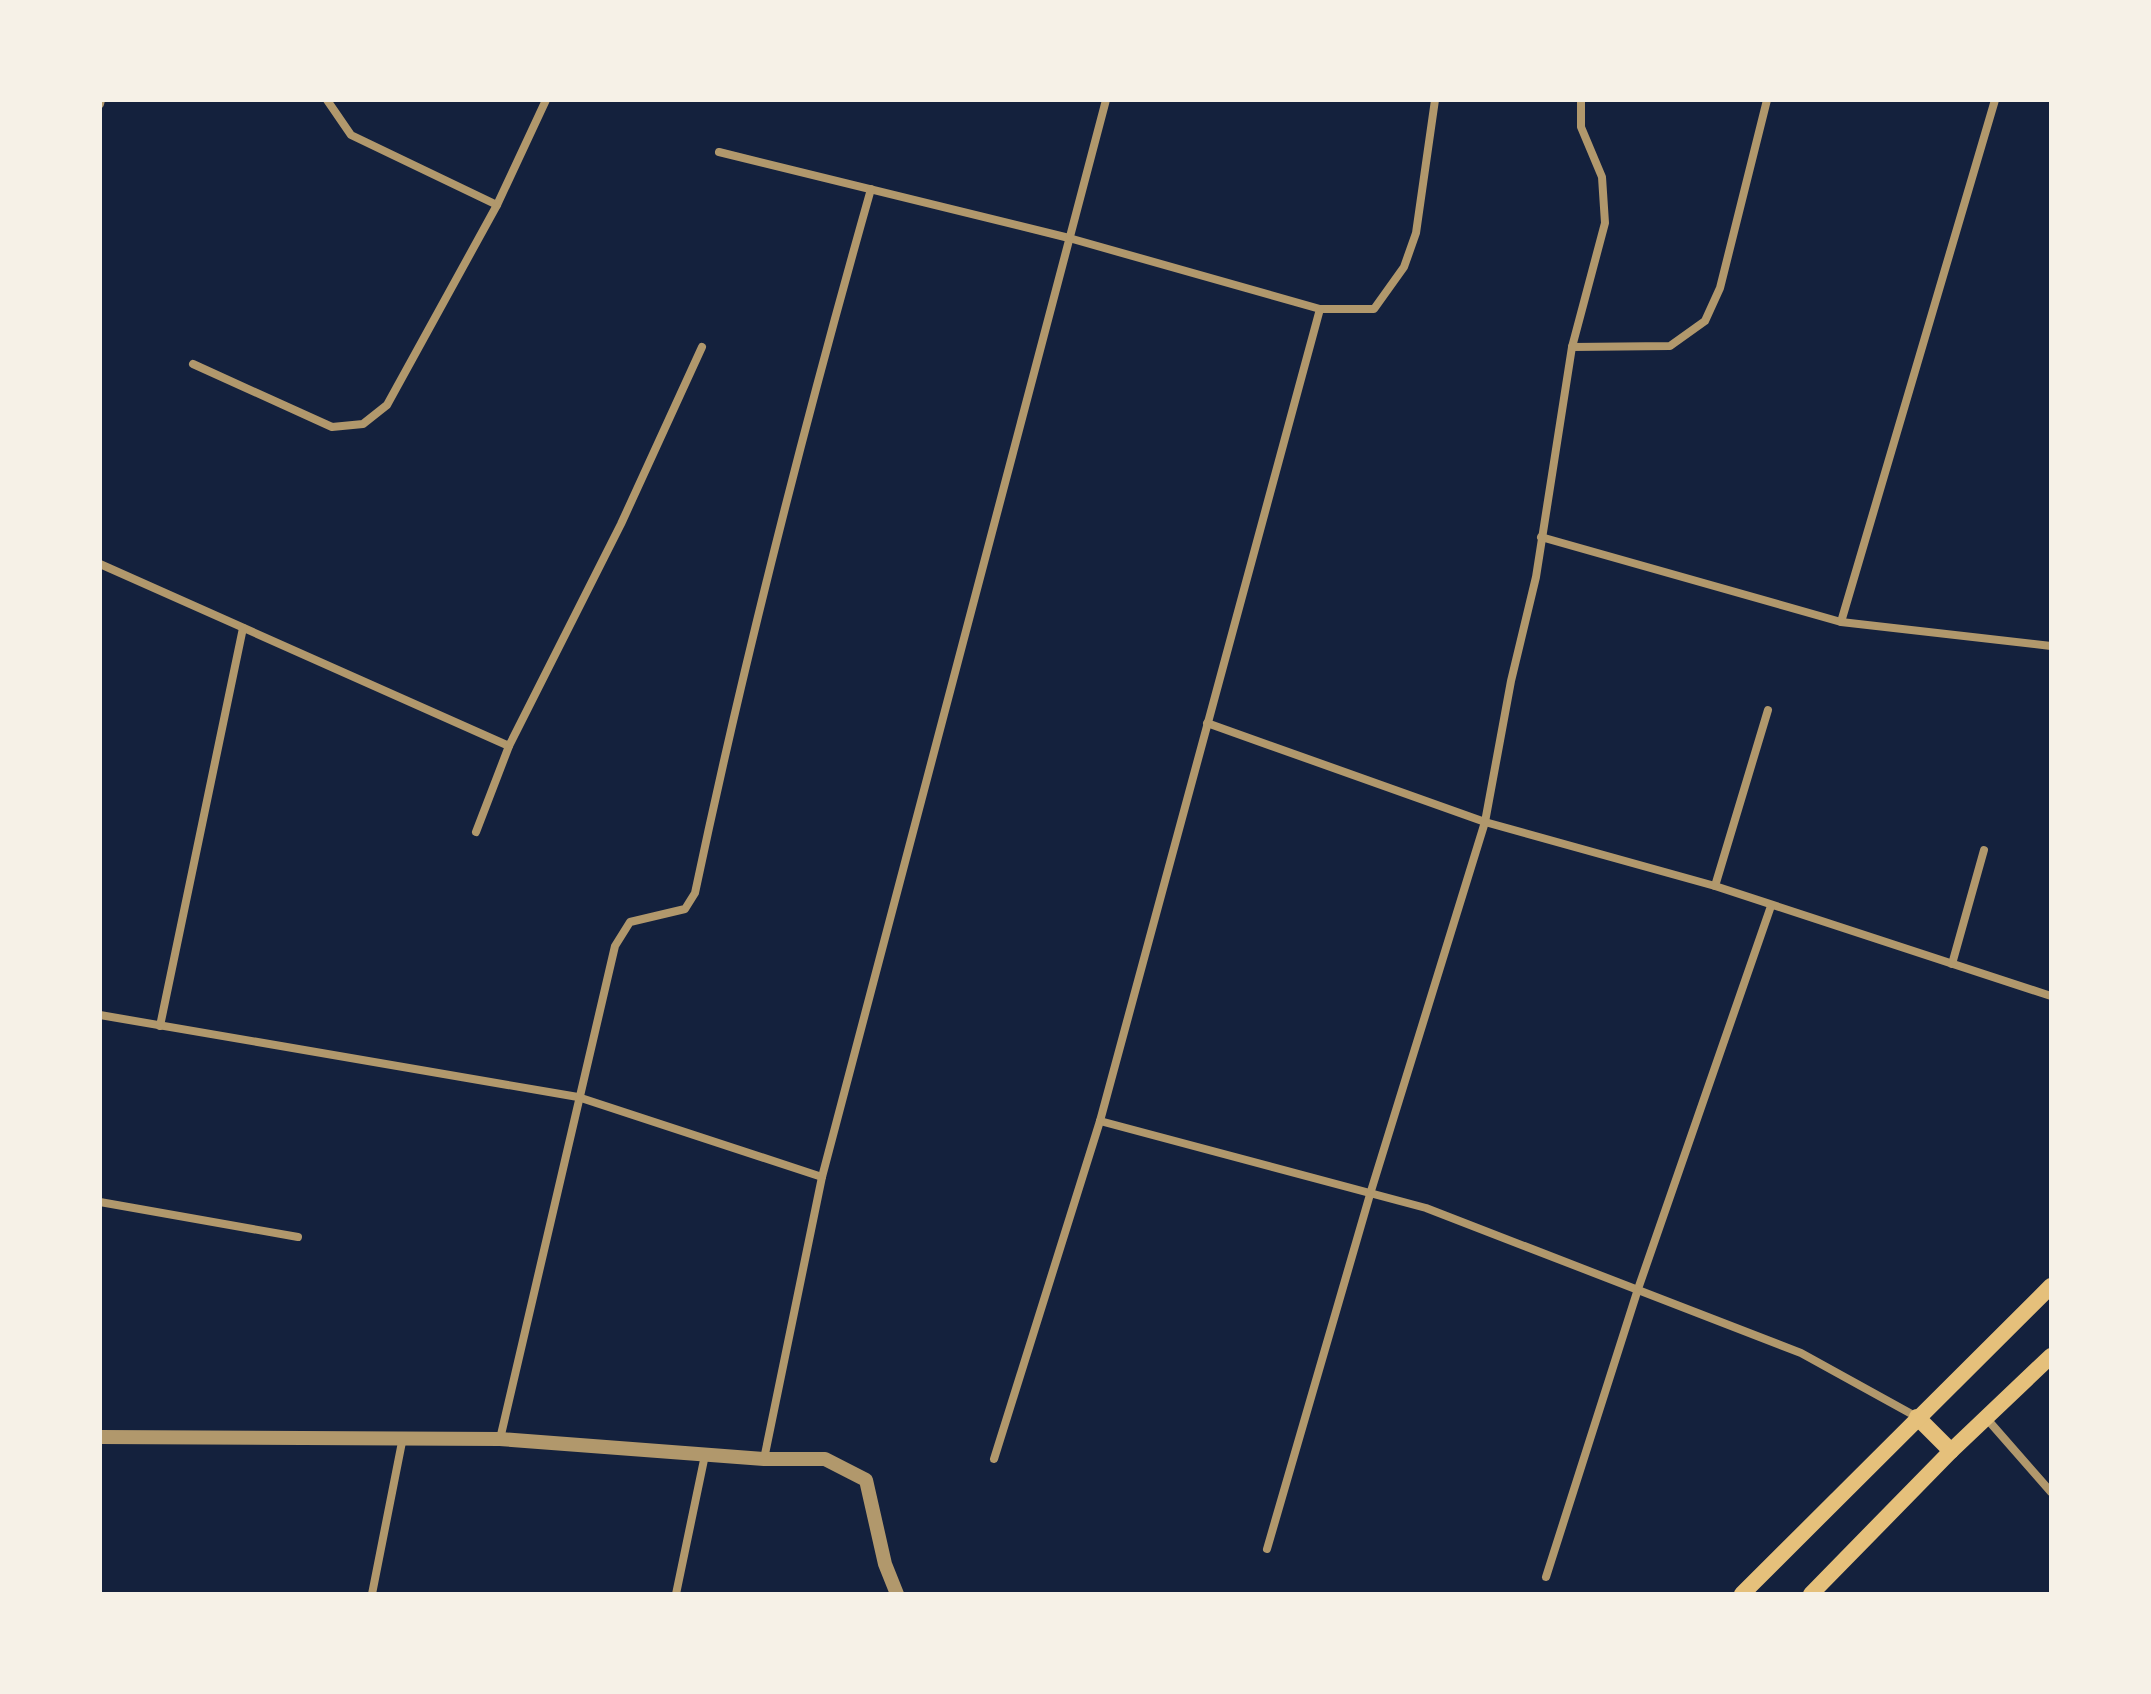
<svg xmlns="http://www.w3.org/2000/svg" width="2151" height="1694" font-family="Barlow,sans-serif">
<rect width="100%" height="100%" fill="#14213d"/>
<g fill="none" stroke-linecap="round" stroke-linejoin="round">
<!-- minor -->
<g stroke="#b1986c" stroke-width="8">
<polyline points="327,100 351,135 497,205"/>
<polyline points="100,104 101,100"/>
<polyline points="719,152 1069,238 1320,309 1374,309 1404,267 1416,233 1435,100"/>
<polyline points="1572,347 1670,346 1705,321 1720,288 1767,100"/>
<polyline points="193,364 332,427 363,424 387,405 497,205 546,100"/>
<polyline points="1541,537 1841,622 2051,646"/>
<polyline points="100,564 509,746 621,524 702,347"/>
<polyline points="1841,622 1995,100"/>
<polyline points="1207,723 1485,822 1715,886 2051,996"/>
<polyline points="476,832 509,746"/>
<polyline points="1715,886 1768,710"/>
<polyline points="1952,964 1984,850"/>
<polyline points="100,1015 578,1097 822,1177"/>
<polyline points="160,1026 243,628"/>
<polyline points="1100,1121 1426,1208 1801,1353 1917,1417"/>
<polyline points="100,1202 298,1237"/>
<polyline points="1987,1419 2051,1492"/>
<path d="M500 1439 615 946 630 922 685 909 695 893C745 656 805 422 871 189"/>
<polyline points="764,1459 822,1177 1106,100"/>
<polyline points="994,1459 1100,1121 1320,309"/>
<polyline points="1267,1549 1371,1191 1485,822 1511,681 1536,577 1572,347 1605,223 1602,177 1581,127 1581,100"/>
<polyline points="1546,1577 1638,1289 1771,906"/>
<polyline points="372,1594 403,1437"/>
<polyline points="676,1594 705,1455"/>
</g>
<!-- tertiary -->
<polyline stroke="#b1986c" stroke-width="14" points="100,1437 500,1439 764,1459 825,1459 866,1480 885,1564 897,1594"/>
<!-- secondary -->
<g stroke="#e5c07b" stroke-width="16">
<polyline points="1917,1417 1951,1451"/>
<polyline points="1742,1594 2051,1286"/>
<polyline points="1811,1594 1951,1451 2051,1356"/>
</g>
</g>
<!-- border -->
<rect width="2151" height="1694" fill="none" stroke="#f6f1e7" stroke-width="204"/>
</svg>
